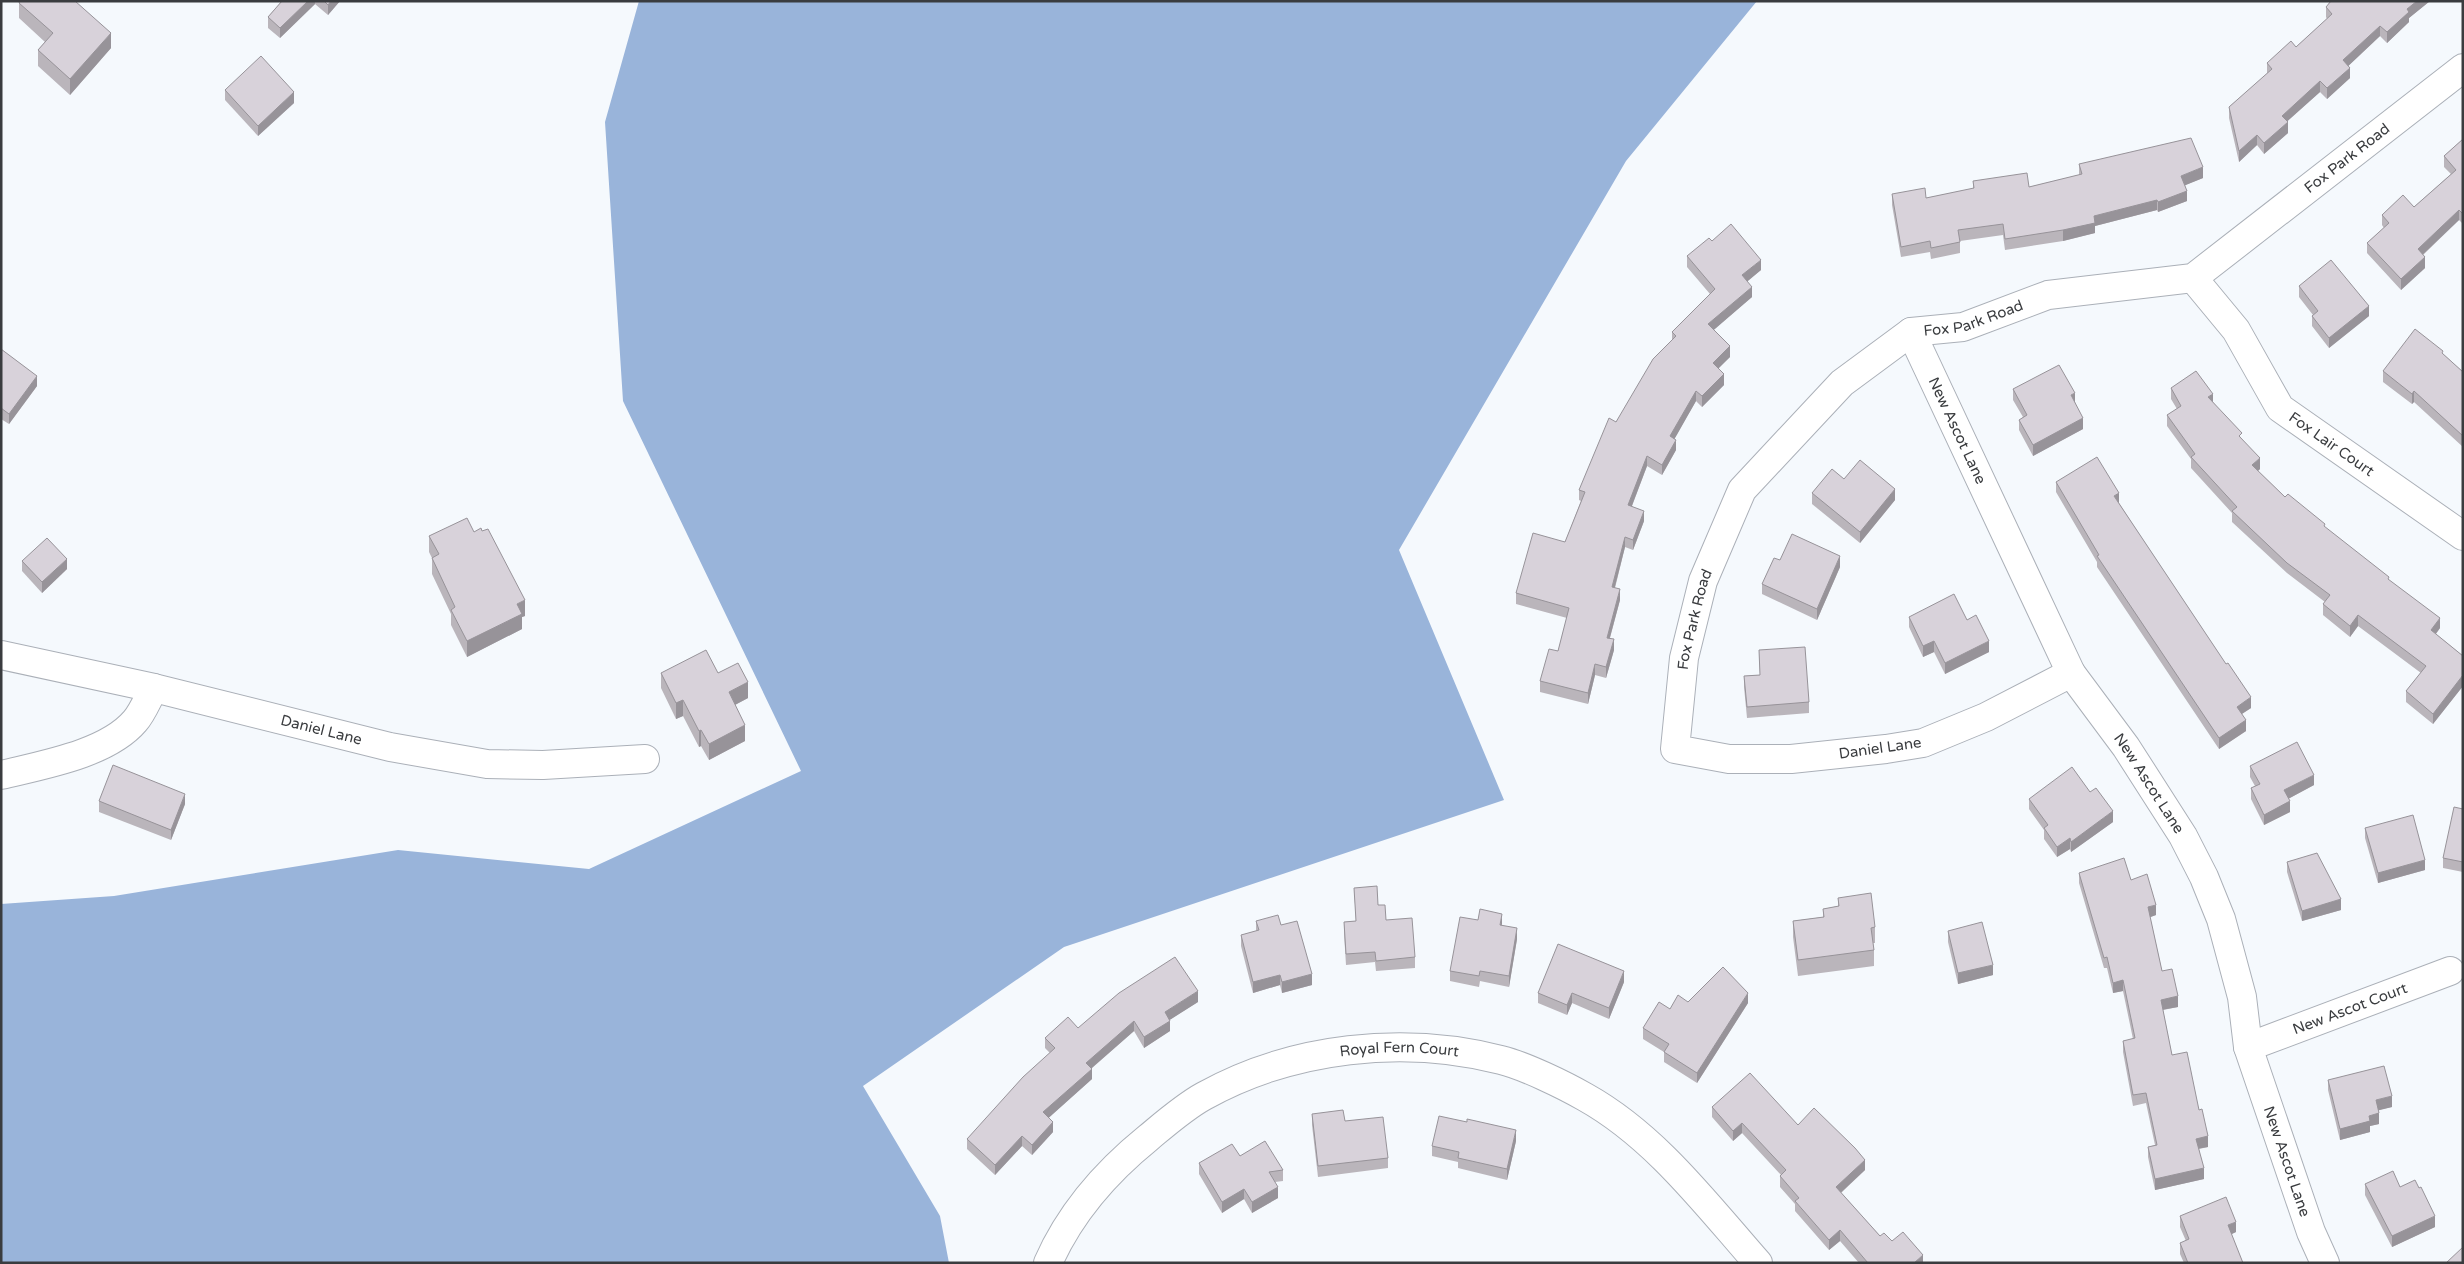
<svg xmlns="http://www.w3.org/2000/svg" width="2464" height="1264" font-family="'Varela Round',sans-serif">
<rect width="100%" height="100%" fill="#f5f9fd"/>
<!-- forest -->
<polygon fill="#99b4da" points="639,1 1757,1 1626,161 1399,550 1504,800 1064,947 863,1086 940,1216 949,1263 1,1263 1,904 114,896 398,850 589,869 801,771 623,401 605,122"/>
<g fill="none" stroke-linecap="round" stroke-linejoin="round">
<!-- street casing -->
<g stroke="#abb0b8" stroke-width="30">
<g id="street">
<path id="s1" d="M2193 278 2236 330 2280 408 2463 536"/>
<path id="s2" d="M1911 332 2071 673 2126 747 2183 836 2204 877 2221 919 2242 997 2248 1047 2311 1232 2325 1263"/>
<path id="s3" d="M1 655 154 688 390 747 487 764 543 765 645 759"/>
<path id="s4" d="M2071 673 1986 717 1923 743 1886 749 1791 759H1729L1675 749 1684 658 1703 581 1742 490 1842 383 1911 332 1963 327 2048 295 2193 278 2463 68"/>
<path d="M1 775C42 765 107 754 135 721 143 712 148 698 154 688"/>
<path id="s5" d="M2248 1047 2450 971"/>
<path id="s6" d="M1048 1263C1070 1213 1106 1172 1148 1138 1166 1123 1184 1107 1204 1096 1292 1047 1404 1035 1501 1060 1525 1066 1564 1085 1585 1097 1655 1136 1706 1204 1758 1263"/>
</g>
</g>
<!-- street -->
<use href="#street" stroke="#fff" stroke-width="28"/>
</g>
<!-- wall -->
<g fill="#bab5bb">
<polygon points="282,1 340,1 328,15 315,4 280,38 268,28 268,17"/>
<polygon points="2331,1 2430,1 2409,18 2409,22 2387,43 2380,36 2348,66 2350,78 2327,99 2320,92 2287,121 2288,133 2264,154 2257,145 2239,162 2229,118 2229,107 2267,74 2267,63 2296,47 2327,19 2326,17 2326,7"/>
<polygon points="19,3 111,48 70,95 38,66 38,50 45,42 19,18"/>
<polygon points="225,90 294,103 258,136 225,100"/>
<polygon points="2463,139 2463,224 2459,220 2423,255 2425,268 2401,290 2367,253 2367,243 2384,228 2382,225 2382,215 2414,207 2451,174 2444,167 2444,156"/>
<polygon points="2079,164 2203,178 2185,185 2187,201 2158,212 2157,210 2095,226 2095,233 2063,241 2005,250 2003,235 1960,241 1960,253 1931,259 1930,252 1901,257 1892,205 1892,194 1926,198 1973,189 1973,181 2029,187 2079,175"/>
<polygon points="1712,241 1761,270 1747,281 1752,297 1713,330 1730,357 1718,368 1724,385 1702,407 1696,401 1674,439 1676,450 1662,475 1647,466 1632,506 1644,521 1633,550 1625,547 1615,588 1620,600 1610,638 1614,650 1606,678 1595,675 1588,704 1540,692 1540,681 1558,651 1567,618 1516,604 1516,593 1565,542 1581,501 1579,500 1579,490 1616,422 1672,340 1672,332 1710,294 1687,267 1687,256"/>
<polygon points="2299,286 2369,316 2329,348 2312,326 2312,316 2313,315 2299,297"/>
<polygon points="1,349 37,386 9,424 1,419"/>
<polygon points="2443,354 2463,372 2463,447 2414,402 2412,404 2383,382 2383,371"/>
<polygon points="2171,388 2213,402 2242,439 2260,469 2258,471 2285,497 2325,528 2389,580 2440,628 2436,634 2463,656 2463,686 2433,724 2406,702 2406,691 2421,673 2358,626 2350,637 2323,615 2323,604 2325,602 2287,573 2232,522 2232,513 2191,468 2191,459 2167,426 2167,415 2177,409 2171,399"/>
<polygon points="2013,389 2075,402 2083,429 2033,456 2019,430 2019,420 2023,417 2013,400"/>
<polygon points="1844,479 1895,500 1860,543 1812,504 1812,493"/>
<polygon points="2056,482 2119,503 2251,708 2242,714 2246,731 2219,749 2097,567 2097,562 2056,492"/>
<polygon points="474,532 525,616 522,617 522,629 467,657 451,625 451,614 432,574 432,558 429,552 429,536"/>
<polygon points="1780,560 1840,567 1817,620 1762,594 1762,584"/>
<polygon points="22,561 67,569 42,593 22,571"/>
<polygon points="1909,617 1967,620 1989,652 1945,674 1934,652 1923,657 1909,627"/>
<polygon points="1759,650 1809,702 1809,713 1747,718 1744,687 1744,676 1760,675"/>
<polygon points="661,673 718,673 748,698 735,705 745,741 709,760 701,746 699,747 683,716 676,719 661,688"/>
<polygon points="2250,766 2314,785 2288,799 2290,812 2264,825 2251,799 2251,788 2255,786 2250,777"/>
<polygon points="2029,799 2113,822 2071,852 2070,849 2057,857 2044,839 2044,830 2029,809"/>
<polygon points="99,801 185,804 171,840 99,812"/>
<polygon points="2463,809 2463,872 2443,868 2443,858"/>
<polygon points="2365,828 2425,870 2378,883 2365,838"/>
<polygon points="2287,862 2341,910 2302,921 2287,872"/>
<polygon points="2079,873 2131,880 2156,915 2150,917 2162,971 2178,1007 2163,1010 2172,1055 2199,1110 2208,1147 2199,1149 2204,1179 2155,1190 2148,1157 2148,1147 2155,1145 2146,1103 2133,1106 2123,1052 2123,1041 2133,1039 2123,991 2113,993 2107,968 2104,968 2079,883"/>
<polygon points="1354,888 1378,905 1386,920 1415,957 1415,968 1376,971 1375,962 1346,965 1344,933 1344,922 1356,921"/>
<polygon points="1838,898 1875,927 1875,943 1873,943 1874,950 1874,966 1798,976 1793,937 1793,921 1823,917 1823,909 1838,906"/>
<polygon points="1256,921 1281,925 1312,985 1282,993 1280,985 1253,993 1241,946 1241,935 1256,931"/>
<polygon points="1502,925 1517,939 1509,987 1480,981 1479,987 1450,981 1450,971"/>
<polygon points="1948,931 1993,975 1958,984 1948,942"/>
<polygon points="1624,982 1609,1019 1572,1003 1567,1015 1538,1003 1538,993"/>
<polygon points="1198,1002 1169,1020 1170,1031 1144,1048 1134,1031 1092,1068 1092,1079 1048,1118 1053,1132 1032,1155 1022,1146 995,1175 967,1149 967,1139 1050,1053 1045,1048 1045,1038 1078,1028"/>
<polygon points="1688,1002 1748,1003 1697,1083 1664,1062 1664,1052 1643,1039 1643,1028 1670,1009"/>
<polygon points="2328,1080 2392,1107 2378,1110 2379,1124 2370,1126 2370,1132 2340,1140 2328,1090"/>
<polygon points="1712,1107 1798,1125 1865,1170 1841,1193 1880,1236 1892,1241 1923,1263 1859,1263 1840,1241 1829,1250 1795,1211 1795,1204 1780,1187 1780,1176 1781,1175 1742,1133 1733,1141 1712,1117"/>
<polygon points="1312,1114 1345,1121 1388,1158 1388,1168 1318,1177 1312,1125"/>
<polygon points="1516,1141 1507,1180 1458,1168 1458,1162 1432,1156 1432,1146"/>
<polygon points="1240,1156 1283,1170 1283,1181 1275,1182 1278,1198 1252,1213 1244,1199 1222,1213 1199,1174 1199,1163"/>
<polygon points="2365,1184 2400,1187 2435,1227 2392,1247 2365,1195"/>
<polygon points="2180,1216 2236,1232 2231,1234 2243,1263 2184,1263 2180,1254 2180,1243 2186,1241 2180,1227"/>
</g>
<!-- shaded-wall -->
<g fill="#979399">
<polygon points="308,1 315,1 315,4 280,38 280,28"/>
<polygon points="331,1 340,1 328,15 328,5"/>
<polygon points="2417,1 2430,1 2409,18 2409,22 2387,43 2387,32 2407,9"/>
<polygon points="2380,26 2380,36 2343,71 2343,60"/>
<polygon points="111,33 111,48 70,95 70,79"/>
<polygon points="2350,68 2350,78 2327,99 2327,88"/>
<polygon points="2320,81 2320,92 2282,126 2282,116"/>
<polygon points="294,92 294,103 258,136 258,126"/>
<polygon points="2288,122 2288,133 2264,154 2264,143"/>
<polygon points="2257,135 2257,145 2239,162 2239,151"/>
<polygon points="2203,167 2203,178 2181,187 2181,176"/>
<polygon points="2187,191 2187,201 2158,212 2158,202"/>
<polygon points="2157,200 2157,210 2095,226 2095,233 2063,241 2063,230 2094,216"/>
<polygon points="2459,210 2459,220 2418,259 2418,249"/>
<polygon points="2425,257 2425,268 2401,290 2401,279"/>
<polygon points="1761,260 1761,270 1742,286 1742,275"/>
<polygon points="1752,287 1752,297 1708,335 1708,324"/>
<polygon points="2369,306 2369,316 2329,348 2329,338"/>
<polygon points="1730,346 1730,357 1713,374 1713,363"/>
<polygon points="1724,374 1724,385 1702,407 1702,396"/>
<polygon points="37,376 37,386 9,424 9,414"/>
<polygon points="1696,391 1696,401 1670,447 1670,436"/>
<polygon points="2414,391 2414,402 2412,404 2412,394"/>
<polygon points="2075,393 2075,404 2071,395"/>
<polygon points="2213,394 2213,404 2208,397"/>
<polygon points="2083,418 2083,429 2033,456 2033,445"/>
<polygon points="1676,440 1676,450 1662,475 1662,465"/>
<polygon points="1647,456 1647,466 1628,516 1628,505"/>
<polygon points="2260,458 2260,469 2252,476 2252,465"/>
<polygon points="1895,489 1895,500 1860,543 1860,532"/>
<polygon points="2119,493 2119,504 2114,496"/>
<polygon points="1644,511 1644,521 1633,550 1633,540"/>
<polygon points="1625,537 1625,547 1612,598 1612,587"/>
<polygon points="1840,556 1840,567 1817,620 1817,609"/>
<polygon points="67,559 67,569 42,593 42,582"/>
<polygon points="1620,589 1620,600 1607,648 1607,638"/>
<polygon points="525,600 525,616 522,617 522,629 467,657 467,641 517,604"/>
<polygon points="2358,615 2358,626 2350,637 2350,626"/>
<polygon points="2440,618 2440,628 2431,640 2431,630"/>
<polygon points="1614,639 1614,650 1606,678 1606,667"/>
<polygon points="1934,641 1934,652 1923,657 1923,646"/>
<polygon points="1989,641 1989,652 1945,674 1945,663"/>
<polygon points="1595,664 1595,675 1588,704 1588,693"/>
<polygon points="2463,675 2463,686 2433,724 2433,714"/>
<polygon points="748,682 748,698 729,708 729,692"/>
<polygon points="2251,697 2251,708 2237,717 2237,707"/>
<polygon points="683,700 683,716 676,719 676,703"/>
<polygon points="2246,720 2246,731 2219,749 2219,738"/>
<polygon points="745,725 745,741 709,760 709,744"/>
<polygon points="701,730 701,746 699,747 699,731"/>
<polygon points="2314,775 2314,785 2284,801 2284,790"/>
<polygon points="185,794 185,804 171,840 171,830"/>
<polygon points="2290,801 2290,812 2264,825 2264,815"/>
<polygon points="2113,811 2113,822 2071,852 2071,842"/>
<polygon points="2070,838 2070,849 2057,857 2057,847"/>
<polygon points="2425,860 2425,870 2378,883 2378,873"/>
<polygon points="2341,899 2341,910 2302,921 2302,911"/>
<polygon points="2156,905 2156,915 2148,918 2148,907"/>
<polygon points="1502,914 1502,924 1500,936 1500,925"/>
<polygon points="1517,928 1517,939 1509,987 1509,976"/>
<polygon points="1993,965 1993,975 1958,984 1958,973"/>
<polygon points="1624,971 1624,982 1609,1019 1609,1008"/>
<polygon points="1312,974 1312,985 1282,993 1282,982"/>
<polygon points="1280,975 1280,985 1253,993 1253,982"/>
<polygon points="2123,980 2123,991 2113,993 2113,983"/>
<polygon points="1198,991 1198,1002 1165,1023 1165,1012"/>
<polygon points="1572,993 1572,1003 1567,1015 1567,1005"/>
<polygon points="1748,993 1748,1003 1697,1083 1697,1073"/>
<polygon points="2178,996 2178,1007 2161,1010 2161,1000"/>
<polygon points="1134,1021 1134,1031 1086,1073 1086,1063"/>
<polygon points="1170,1021 1170,1031 1144,1048 1144,1037"/>
<polygon points="1092,1069 1092,1079 1043,1123 1043,1112"/>
<polygon points="2392,1096 2392,1107 2376,1111 2376,1100"/>
<polygon points="2379,1113 2379,1124 2370,1126 2370,1132 2340,1140 2340,1129 2369,1116"/>
<polygon points="1053,1122 1053,1132 1032,1155 1032,1145"/>
<polygon points="1742,1123 1742,1133 1733,1141 1733,1131"/>
<polygon points="1516,1130 1516,1141 1507,1180 1507,1169"/>
<polygon points="1022,1136 1022,1146 995,1175 995,1165"/>
<polygon points="2208,1136 2208,1147 2196,1149 2196,1139"/>
<polygon points="1865,1160 1865,1170 1836,1197 1836,1187"/>
<polygon points="2204,1168 2204,1179 2155,1190 2155,1179"/>
<polygon points="1278,1187 1278,1198 1252,1213 1252,1202"/>
<polygon points="1244,1189 1244,1199 1222,1213 1222,1202"/>
<polygon points="2435,1216 2435,1227 2392,1247 2392,1236"/>
<polygon points="2236,1222 2236,1232 2228,1236 2228,1225"/>
<polygon points="1840,1230 1840,1241 1829,1250 1829,1240"/>
<polygon points="1923,1255 1923,1263 1914,1263"/>
</g>
<!-- building -->
<g fill="#d8d2da" stroke="#979399">
<polygon points="20,1 75,1 111,33 70,79 38,50 53,33 19,3"/>
<polygon points="282,1 308,1 280,28 268,17"/>
<polygon points="324,1 331,1 328,5"/>
<polygon points="2331,1 2417,1 2407,9 2409,12 2387,32 2380,26 2343,60 2350,68 2327,88 2320,81 2282,116 2288,122 2264,143 2257,135 2239,151 2229,107 2272,69 2267,63 2291,41 2296,47 2332,14 2326,7"/>
<polygon points="261,56 294,92 258,126 225,90"/>
<polygon points="2191,138 2203,167 2181,176 2187,191 2158,202 2157,200 2094,216 2095,223 2063,230 2005,239 2003,224 1958,230 1960,242 1931,248 1930,241 1901,247 1892,194 1925,188 1926,198 1974,188 1973,181 2027,173 2029,187 2082,174 2079,164"/>
<polygon points="2463,139 2463,214 2459,210 2418,249 2425,257 2401,279 2367,243 2389,223 2382,215 2403,195 2414,207 2456,170 2444,156"/>
<polygon points="1731,224 1761,260 1742,275 1752,287 1708,324 1730,346 1713,363 1724,374 1702,396 1696,391 1670,436 1676,440 1662,465 1647,456 1628,505 1644,511 1633,540 1625,537 1612,587 1620,589 1607,638 1614,639 1606,667 1595,664 1588,693 1540,681 1549,649 1558,651 1569,608 1516,593 1533,533 1565,542 1585,492 1579,490 1609,418 1616,422 1653,359 1676,336 1672,332 1715,289 1687,256 1709,238 1712,241"/>
<polygon points="2331,260 2369,306 2329,338 2312,316 2318,311 2299,286"/>
<polygon points="2415,329 2443,351 2442,353 2463,372 2463,436 2414,391 2412,394 2383,371"/>
<polygon points="1,349 37,376 9,414 1,408"/>
<polygon points="2059,365 2075,393 2071,395 2083,418 2033,445 2019,420 2027,415 2013,389"/>
<polygon points="2196,371 2213,394 2208,397 2242,433 2239,436 2260,458 2252,465 2285,497 2288,494 2325,524 2324,526 2389,577 2388,579 2440,618 2431,630 2463,656 2463,675 2433,714 2406,691 2426,666 2358,615 2350,626 2323,604 2330,595 2287,563 2232,511 2237,507 2191,457 2195,454 2167,415 2181,406 2171,388"/>
<polygon points="2097,457 2119,493 2114,496 2226,664 2228,663 2251,697 2237,707 2246,720 2219,738 2097,556 2099,555 2056,482"/>
<polygon points="1860,460 1895,489 1860,532 1812,493 1832,469 1844,479"/>
<polygon points="467,518 474,532 481,528 482,531 488,529 525,600 517,604 522,614 467,641 451,610 455,607 432,558 439,554 429,536"/>
<polygon points="1792,534 1840,556 1817,609 1762,584 1774,558 1780,560"/>
<polygon points="47,538 67,559 42,582 22,561"/>
<polygon points="1954,594 1967,620 1976,615 1989,641 1945,663 1934,641 1923,646 1909,617"/>
<polygon points="1805,647 1809,702 1747,707 1744,676 1760,675 1759,650"/>
<polygon points="706,650 718,673 738,663 748,682 729,692 745,725 709,744 701,730 699,731 683,700 676,703 661,673"/>
<polygon points="2297,742 2314,775 2284,790 2290,801 2264,815 2251,788 2260,784 2250,766"/>
<polygon points="113,765 185,794 171,830 99,801"/>
<polygon points="2072,767 2090,792 2096,788 2113,811 2071,842 2070,838 2057,847 2044,828 2048,825 2029,799"/>
<polygon points="2454,807 2463,809 2463,862 2443,858"/>
<polygon points="2413,815 2425,860 2378,873 2365,828"/>
<polygon points="2317,853 2341,899 2302,911 2287,862"/>
<polygon points="2124,858 2131,880 2147,874 2156,905 2148,907 2162,971 2172,969 2178,996 2161,1000 2172,1055 2187,1052 2199,1110 2202,1109 2208,1136 2196,1139 2204,1168 2155,1179 2148,1147 2157,1145 2146,1093 2133,1095 2123,1041 2135,1038 2123,980 2113,983 2107,957 2104,958 2079,873"/>
<polygon points="1377,886 1378,905 1385,905 1386,920 1412,918 1415,957 1376,961 1375,952 1346,954 1344,922 1356,921 1354,888"/>
<polygon points="1871,893 1875,927 1871,928 1874,950 1798,960 1793,921 1824,917 1823,909 1839,906 1838,898"/>
<polygon points="1480,909 1502,914 1500,925 1517,928 1509,976 1480,971 1479,976 1450,971 1460,917 1478,920"/>
<polygon points="1278,915 1281,925 1297,921 1312,974 1282,982 1280,975 1253,982 1241,935 1259,930 1256,921"/>
<polygon points="1982,922 1993,965 1958,973 1948,931"/>
<polygon points="1558,944 1624,971 1609,1008 1572,993 1567,1005 1538,993"/>
<polygon points="1175,957 1198,991 1165,1012 1170,1021 1144,1037 1134,1021 1086,1063 1092,1069 1043,1112 1053,1122 1032,1145 1022,1136 995,1165 967,1139 1023,1077 1055,1048 1045,1038 1068,1017 1078,1028 1119,993"/>
<polygon points="1723,967 1748,993 1697,1073 1664,1052 1669,1044 1643,1028 1659,1002 1670,1009 1678,995 1688,1002"/>
<polygon points="2384,1066 2392,1096 2376,1100 2379,1113 2369,1116 2370,1121 2340,1129 2328,1080"/>
<polygon points="1750,1073 1798,1125 1814,1108 1855,1148 1865,1160 1836,1187 1880,1236 1884,1233 1892,1241 1903,1232 1923,1255 1914,1263 1868,1263 1840,1230 1829,1240 1795,1201 1799,1198 1780,1176 1786,1170 1742,1123 1733,1131 1712,1107"/>
<polygon points="1343,1110 1345,1121 1383,1117 1388,1158 1318,1166 1312,1114"/>
<polygon points="1439,1116 1467,1122 1467,1119 1516,1130 1507,1169 1458,1158 1459,1152 1432,1146"/>
<polygon points="1265,1141 1283,1170 1269,1172 1278,1187 1252,1202 1244,1189 1222,1202 1199,1163 1232,1144 1240,1156"/>
<polygon points="2393,1171 2400,1187 2415,1180 2419,1188 2421,1187 2435,1216 2392,1236 2365,1184"/>
<polygon points="2226,1197 2236,1222 2228,1225 2243,1263 2188,1263 2180,1243 2189,1239 2180,1216"/>
<polygon points="2463,1247 2463,1263 2446,1263"/>
</g>
<g text-anchor="middle" dominant-baseline="central" stroke-width="4" stroke-linejoin="round" paint-order="stroke">
<!-- street labels -->
<g font-size="15" fill="#3a3c3f" stroke="#fff">
<text stroke="none"><textPath href="#s4" startOffset="1400">Fox Park Road</textPath></text>
<text stroke="none"><textPath href="#s4" startOffset="980">Fox Park Road</textPath></text>
<text stroke="none"><textPath href="#s2" startOffset="109">New Ascot Lane</textPath></text>
<text stroke="none"><textPath href="#s1" startOffset="220">Fox Lair Court</textPath></text>
<text stroke="none"><textPath href="#s4" startOffset="545">Fox Park Road</textPath></text>
<text stroke="none"><textPath href="#s3" startOffset="329">Daniel Lane</textPath></text>
<text transform="translate(1880 748) rotate(-8)">Daniel Lane</text>
<text stroke="none"><textPath href="#s2" startOffset="512">New Ascot Lane</textPath></text>
<text stroke="none"><textPath href="#s5" startOffset="109">New Ascot Court</textPath></text>
<text stroke="none"><textPath href="#s6" startOffset="435">Royal Fern Court</textPath></text>
<text stroke="none"><textPath href="#s2" startOffset="918">New Ascot Lane</textPath></text>
</g>
</g>
<!-- border -->
<rect width="2464" height="1264" fill="none" stroke="#3a3c3f" stroke-width="5"/>
</svg>
